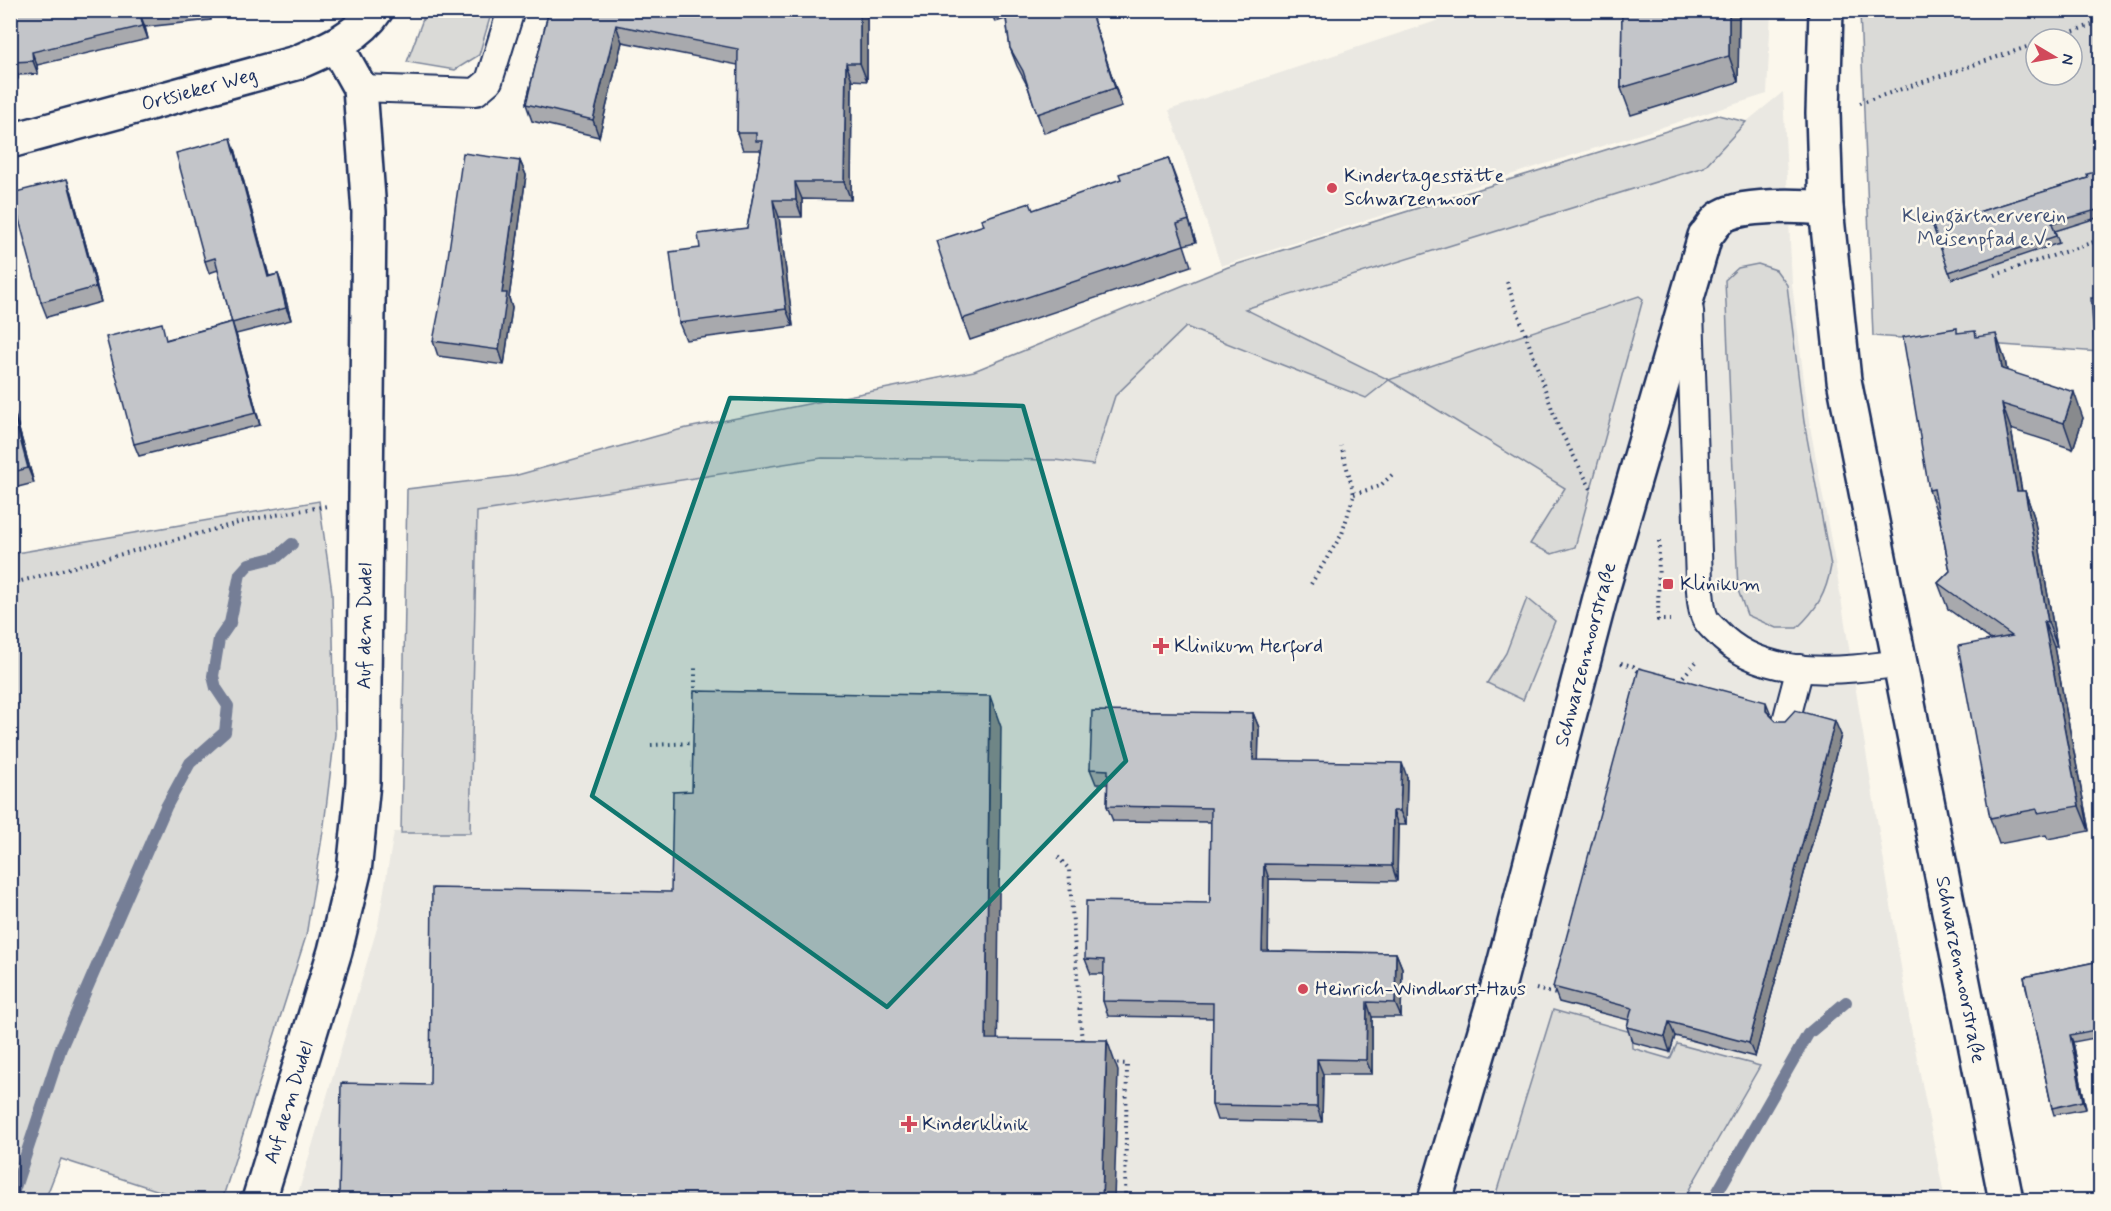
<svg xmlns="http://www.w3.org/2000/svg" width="2111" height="1211" font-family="Mynerve,sans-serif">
<rect width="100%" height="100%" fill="#fbf7ec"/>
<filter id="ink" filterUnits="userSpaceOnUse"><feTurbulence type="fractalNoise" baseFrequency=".0167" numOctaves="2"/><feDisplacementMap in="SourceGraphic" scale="12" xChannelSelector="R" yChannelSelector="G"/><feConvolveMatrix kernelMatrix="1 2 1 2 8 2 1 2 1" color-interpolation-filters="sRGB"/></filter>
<g filter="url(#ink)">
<!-- built -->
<g fill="#eae8e2">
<polygon points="1466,11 1771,11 1767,94 1221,266 1169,110"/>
<polygon points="1783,92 1792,284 1809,421 1836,568 1911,1028 1945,1200 296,1200 378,925 394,832 470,832 477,512 822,458 1055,460 1093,465 1114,396 1186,327 1703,167 1746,122"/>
</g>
<!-- green -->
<g fill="#dadad7" stroke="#7a849a" stroke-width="1.5" fill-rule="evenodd">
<polygon points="426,11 492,11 479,55 455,70 407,62"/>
<path d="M2100 11V352L1873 336 1860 12ZM2036 39H2072V75H2036Z"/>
<polygon points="1718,115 1746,122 1704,167 1245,309 1389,380 1639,296 1643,299 1575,547 1552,554 1530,544 1565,488 1389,380 1366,398 1186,327 1115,396 1093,465 1055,460 822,458 477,512 470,833 401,833 407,489 514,476 682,429 974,371 1228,267"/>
<path d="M1758 264 1776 270 1787 285 1804 422 1831 566C1826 594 1817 609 1797 628H1776L1747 615 1738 590 1725 280 1738 268Z"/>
<polygon points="319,501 332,592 335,734 324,825 306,936 222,1200 187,1200 61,1159 45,1200 11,1200 11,554"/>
<polygon points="1527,598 1555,621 1523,700 1487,683 1506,653"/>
<polygon points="1553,1010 1631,1032 1632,1048 1670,1059 1677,1044 1760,1066 1683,1200 1494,1200"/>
</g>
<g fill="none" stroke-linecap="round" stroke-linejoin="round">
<!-- stream -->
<g stroke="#747e96" stroke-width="12">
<polyline points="11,1200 61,1048 166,807 190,763 225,732 228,706 216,688 213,676 219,639 230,623 240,574 249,564 277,557 292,544"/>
<polyline points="1713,1200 1808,1034 1846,1002"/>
</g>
<!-- lane casing -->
<g stroke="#1b2f5e" stroke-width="30">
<g id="lane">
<polyline points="360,88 476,92 489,81 511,10"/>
<path d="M1690 311 1699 582C1701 593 1700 608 1705 618 1707 623 1713 628 1717 632 1762 681 1842 671 1902 663"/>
<polyline points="1786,721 1800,668"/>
</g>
</g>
<!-- street casing -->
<g stroke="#1b2f5e" stroke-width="38">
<g id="street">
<path id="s1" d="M1826 10 1823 113 1826 208 1844 380 2006 1200"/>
<path id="s2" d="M10 141 296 63C323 51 359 37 376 10"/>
<path id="s3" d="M259 1200 335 951 354 872 363 782 369 212 360 88 336 45"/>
<path id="s4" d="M1435 1200 1500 980 1601 594 1705 236C1710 231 1714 223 1720 218 1738 203 1803 206 1826 208"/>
</g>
</g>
<!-- path -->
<g stroke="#1b2f5e" stroke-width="4" stroke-dasharray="1.5 4.5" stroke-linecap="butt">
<polyline points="2051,39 2100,22"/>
<polyline points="1860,103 2036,44"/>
<polyline points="1995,275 2100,240"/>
<polyline points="1507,282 1558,426 1591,489"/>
<polyline points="1354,494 1380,486 1395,472"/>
<polyline points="1659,541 1658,620 1670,620"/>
<polyline points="10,584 253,519 327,506"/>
<polyline points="1311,584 1342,534 1354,494 1341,446"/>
<polyline points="1621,663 1633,666 1640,673"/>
<polyline points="1679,681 1698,660"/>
<polyline points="695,694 695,665"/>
<polyline points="651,745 694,743"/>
<polyline points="1058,857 1069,869 1082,1043"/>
<polyline points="1536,989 1560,995"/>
<polyline points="1111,1063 1127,1064 1125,1200"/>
</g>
<!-- lane -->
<use href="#lane" stroke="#fbf7ec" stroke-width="26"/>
<!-- street -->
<use href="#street" stroke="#fbf7ec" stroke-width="33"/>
</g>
<!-- wall -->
<g fill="#a8a9ad" stroke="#1b2f5e" stroke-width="1.5">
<polygon points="10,10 210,10 211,20 145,27 148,39 37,65 38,74 18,75 18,79 10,80"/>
<polygon points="549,10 772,17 867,10 867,81 852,80 851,200 802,199 802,217 779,217 793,326 686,340 679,323 700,248 747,228 761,152 760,150 743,150 737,133 738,65 622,42 599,137 532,121 526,104"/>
<polygon points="991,10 1090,10 1122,107 1044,133 1028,87 1017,66 1010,48 1006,19 995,22"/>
<polygon points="1622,10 1739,10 1738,82 1631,115 1621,88"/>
<polygon points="235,149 269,276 278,274 282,285 291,320 236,334 260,425 139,456 134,444 168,339 232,322 218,270 209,273 205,261"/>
<polygon points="1168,158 1196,242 1184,245 1191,266 970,340 962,319 1121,179"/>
<polygon points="520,161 526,175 509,298 512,308 504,365 438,356 433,341"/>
<polygon points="2100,171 2100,217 2055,231 2059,243 1952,279 1933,226 2088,178"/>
<polygon points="72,193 101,302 47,317 41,302"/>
<polygon points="2100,298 2100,345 2096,346 2094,338"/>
<polygon points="1959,333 1977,337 2005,360 2007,371 2083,418 2073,449 2011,429 2022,491 2025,491 2034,517 2057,647 2054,647 2089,831 2048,839 2046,835 1999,844 1990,818 1991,640 1948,609 1938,583 1950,571 1939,516 1938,516 1929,490"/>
<polygon points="10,397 34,483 10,489"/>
<polygon points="1253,713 1259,728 1258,761 1407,777 1406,825 1398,825 1397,881 1269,879 1268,951 1396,953 1402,968 1401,1017 1372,1017 1372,1074 1323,1074 1322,1122 1217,1120 1212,1105 1213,1018 1108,1016 1103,1001 1104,974 1091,974 1085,959 1210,903 1211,822 1113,821 1107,806 1108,784 1096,784 1090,769"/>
<polygon points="1771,715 1776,721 1841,735 1755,1057 1675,1036 1670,1052 1632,1042 1627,1027 1629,1020 1559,1002 1553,987"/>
<polygon points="2100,961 2100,1037 2073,1042 2086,1109 2054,1115 2052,1108 2024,977"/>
</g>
<!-- shaded-wall -->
<g fill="#888a8d" stroke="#1b2f5e" stroke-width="1.5">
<polygon points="208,10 210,10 211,20"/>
<polygon points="860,10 867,10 867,81 860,63"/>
<polygon points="1090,10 1122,107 1115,88"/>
<polygon points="1729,10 1739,10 1738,82 1729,56"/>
<polygon points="140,14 145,27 148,39 143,26"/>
<polygon points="616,25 622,42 599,137 593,120"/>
<polygon points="32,52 37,65 38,74 33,61"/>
<polygon points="13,62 18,75 18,79 13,66"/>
<polygon points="846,63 852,80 851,200 844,182"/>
<polygon points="231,138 235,149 272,288 268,277"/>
<polygon points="1168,158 1176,179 1196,242 1189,220"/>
<polygon points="520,161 526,175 509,298 512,308 504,365 499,350 502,293"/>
<polygon points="67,179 72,193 101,302 96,287"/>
<polygon points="795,182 802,199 802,217 796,200"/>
<polygon points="773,200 779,217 793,326 786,309"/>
<polygon points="278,274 282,285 291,320 286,308"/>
<polygon points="232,322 236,334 260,425 256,413"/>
<polygon points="1996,334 2005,360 2011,395 2002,369"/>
<polygon points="2074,392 2083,418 2073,449 2064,423"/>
<polygon points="10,397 34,483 28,468 10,402"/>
<polygon points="2002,404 2011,429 2026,516 2017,491"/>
<polygon points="2025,491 2034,517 2057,647 2048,622"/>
<polygon points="2044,621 2054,647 2089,831 2079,806"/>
<polygon points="990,696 1001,727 997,1070 986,1039"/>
<polygon points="1766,702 1772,717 1766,711"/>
<polygon points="1253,713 1259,728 1258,775 1253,760"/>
<polygon points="1835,721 1841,735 1755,1057 1749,1043"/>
<polygon points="1402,763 1407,777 1406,825 1400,811"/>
<polygon points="1393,811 1398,825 1397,881 1392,866"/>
<polygon points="1264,864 1269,879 1268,966 1262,951"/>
<polygon points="1396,953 1402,968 1401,1017 1395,1003"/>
<polygon points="1367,1002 1372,1017 1372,1074 1366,1060"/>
<polygon points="1669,1022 1675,1036 1670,1052 1665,1037"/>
<polygon points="2070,1035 2073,1042 2086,1109 2083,1101"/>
<polygon points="1107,1040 1118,1071 1114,1200 1102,1200"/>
<polygon points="1317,1059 1323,1074 1322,1122 1317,1107"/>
</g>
<!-- building -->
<g fill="#c3c5c9" stroke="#1b2f5e" stroke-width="1.5">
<polygon points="10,10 175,10 140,14 143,26 32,52 33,61 13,62 13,66 10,67"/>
<polygon points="549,10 740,10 772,17 772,10 860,10 860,63 846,63 844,182 795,182 796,200 773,200 786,309 679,323 670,252 700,248 698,234 747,228 763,141 756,141 756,133 737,133 738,49 616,25 593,120 526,104"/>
<polygon points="1005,10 1090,10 1115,88 1037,114 1023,71 1010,48"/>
<polygon points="1622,10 1729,10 1729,56 1621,88"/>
<polygon points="231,138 268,277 278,274 286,308 232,323 215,258 205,261 176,153"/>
<polygon points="463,153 520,161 502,293 507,293 499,350 433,341 444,285"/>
<polygon points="1168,158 1189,220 1177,224 1184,245 962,319 936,241 984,225 981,219 1030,203 1033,210 1121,179 1119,174"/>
<polygon points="2100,171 2100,209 2052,223 2056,236 1949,272 1933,226 2088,178 2087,174"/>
<polygon points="67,179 96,287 41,302 12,193"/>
<polygon points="2091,298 2100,298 2100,338 2094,338"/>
<polygon points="232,322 256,413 134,444 106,337 162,323 166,340"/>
<polygon points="1957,328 1957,333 1975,331 1976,337 1996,334 2002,369 2074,392 2064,423 2002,404 2017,491 2025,491 2048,622 2044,621 2079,806 2038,813 2037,809 1990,818 1958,646 2012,636 1938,583 1950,571 1934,489 1929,490 1903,337"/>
<polygon points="10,402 28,468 10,473"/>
<polygon points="1639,668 1766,702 1766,711 1776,721 1785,721 1795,710 1835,721 1749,1043 1669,1022 1665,1037 1627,1027 1632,1008 1553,987"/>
<polygon points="694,691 990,696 986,1039 1107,1040 1102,1200 339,1200 341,1083 430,1085 432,888 671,892 673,792 692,791"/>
<polygon points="1092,711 1253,713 1253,760 1402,763 1400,811 1393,811 1392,866 1264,864 1262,951 1396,953 1395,1003 1367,1002 1366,1060 1317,1059 1317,1107 1212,1105 1213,1003 1103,1001 1104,960 1085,959 1086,901 1210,903 1211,808 1107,806 1108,770 1090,769"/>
<polygon points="2100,961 2100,1029 2070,1035 2083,1101 2052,1108 2024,977"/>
</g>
</g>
<!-- marked area -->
<path fill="#0f766e" fill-opacity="0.2" stroke="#0f766e" stroke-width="4.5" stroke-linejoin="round" d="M730 398 1023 406 1126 761 887 1007 592 796Z"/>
<!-- markers -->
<g fill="#d1495b" stroke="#fbf7ec" stroke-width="2">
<circle cx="1332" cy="188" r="6"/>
<rect x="1662" y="578" width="12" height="12" rx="3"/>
<path d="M1158 637h6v6h6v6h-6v6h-6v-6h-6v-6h6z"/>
<circle cx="1303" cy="989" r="6"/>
<path d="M906 1115h6v6h6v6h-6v6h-6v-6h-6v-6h6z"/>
</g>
<g text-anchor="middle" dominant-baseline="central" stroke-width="5" stroke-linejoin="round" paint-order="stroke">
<!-- street labels -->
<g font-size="20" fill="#1b2f5e" stroke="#fbf7ec">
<text stroke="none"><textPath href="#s2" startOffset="196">Ortsieker Weg</textPath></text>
<text stroke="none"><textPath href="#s3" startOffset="588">Auf dem Dudel</textPath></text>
<text stroke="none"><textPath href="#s4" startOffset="566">Schwarzenmoorstraße</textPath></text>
<text stroke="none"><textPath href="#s1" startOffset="972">Schwarzenmoorstraße</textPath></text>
<text stroke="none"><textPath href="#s3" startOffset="102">Auf dem Dudel</textPath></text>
</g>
<!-- poi labels -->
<g font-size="20" fill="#1b2f5e" stroke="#fbf7ec" text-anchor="start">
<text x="1344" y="176">Kindertagesstätte<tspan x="1344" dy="23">Schwarzenmoor</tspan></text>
<text x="1680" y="584">Klinikum</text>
<text x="1174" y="646">Klinikum Herford</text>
<text x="1315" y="989">Heinrich-Windhorst-Haus</text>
<text x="922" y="1124">Kinderklinik</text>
</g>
<!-- park labels -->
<g font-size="20" fill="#415176" stroke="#fbf7ec">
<text x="1984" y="216">Kleingärtnerverein<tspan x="1984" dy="23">Meisenpfad e.V.</tspan></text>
</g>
</g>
<!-- margin -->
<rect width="2111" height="1211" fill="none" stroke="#fbf7ec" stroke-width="36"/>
<rect x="18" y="18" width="2075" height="1175" fill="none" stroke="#1b2f5e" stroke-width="2" filter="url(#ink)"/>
<!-- north arrow -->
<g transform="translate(2054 57) rotate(100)"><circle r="28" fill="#fbf7ec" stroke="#a1a7b3" stroke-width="1.5"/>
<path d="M0-4.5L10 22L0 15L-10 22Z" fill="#d1495b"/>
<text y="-9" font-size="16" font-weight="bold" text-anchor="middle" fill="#1b2f5e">N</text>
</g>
</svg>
